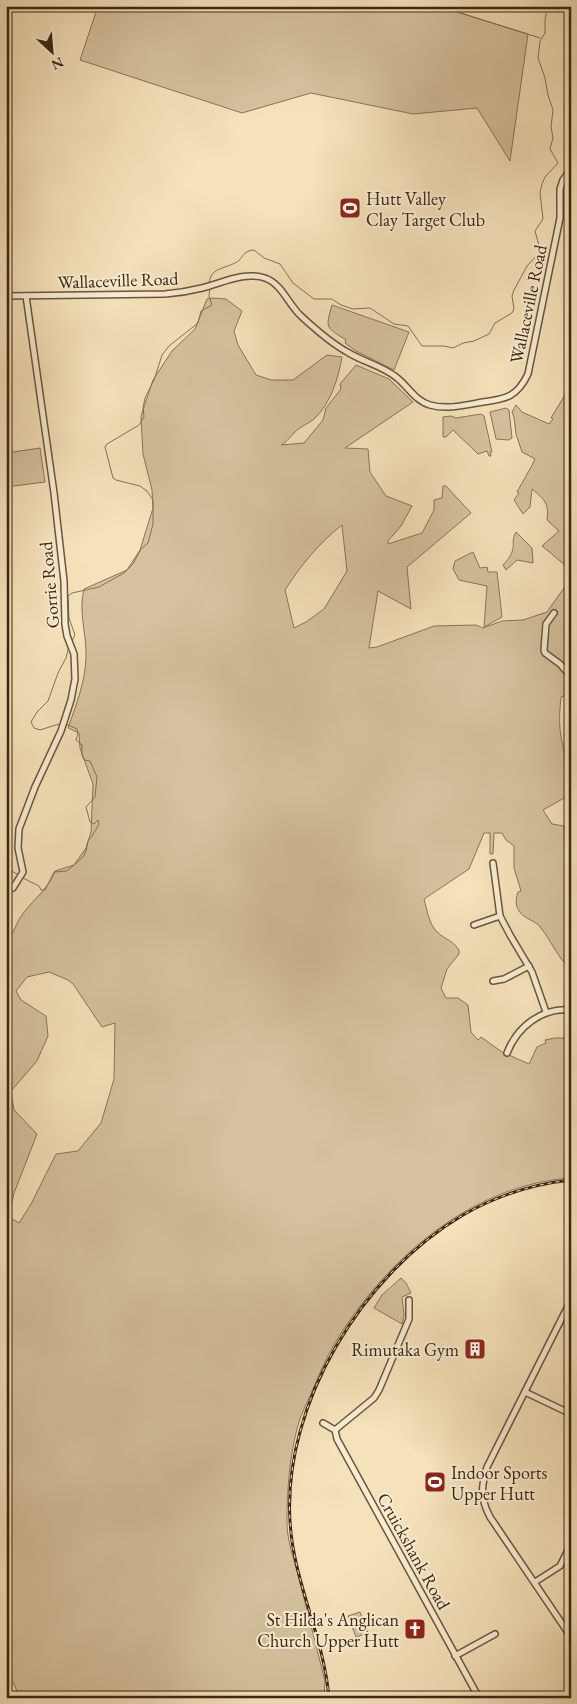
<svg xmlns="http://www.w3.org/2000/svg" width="577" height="1704" font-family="'EB Garamond',serif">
<rect width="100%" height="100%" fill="#f5e1ba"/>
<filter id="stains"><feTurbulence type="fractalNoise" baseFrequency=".004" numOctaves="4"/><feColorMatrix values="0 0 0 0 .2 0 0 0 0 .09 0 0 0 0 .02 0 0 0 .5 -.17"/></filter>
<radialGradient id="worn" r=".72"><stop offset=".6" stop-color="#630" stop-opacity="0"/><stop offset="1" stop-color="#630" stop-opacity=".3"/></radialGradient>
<!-- green -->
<g fill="#d5c19e" stroke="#887458" fill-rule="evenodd">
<polygon points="98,6 438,6 528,34 510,161 477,108 413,114 311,93 242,113 80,60"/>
<path d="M212 298 226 299 242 311 234 331 238 345 256 375 271 380H293L327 355 342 357C338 379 331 403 314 419 309 423 302 426 297 430 291 436 287 442 281 445L304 443 323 420 326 408 341 389 340 384 356 365 389 379 413 402 345 448 368 449 370 472 386 496 412 506 401 526 388 541V544L422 533 434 510V500L442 498 443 486H446L471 513 407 567 411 609 378 591 369 648 377 647 434 626 476 625 483 628 502 621 523 620 547 612 571 578V694L561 697C560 707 559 718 560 729 562 750 571 770 571 791L567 792 566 797 543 810 552 824 564 826 567 858 571 877V969C557 958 552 941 540 927 535 920 524 919 519 911 515 905 516 898 518 892L521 891 514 868V846L506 840 502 833H494L493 854H490V833H484L469 869 424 899C427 910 429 924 437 932 446 940 451 939 459 950V954L447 969 441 988 446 998H458L468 1005 471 1032 478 1040 481 1037 502 1052 529 1064 537 1047 546 1043 545 1040 555 1038H571V1178C470 1185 385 1260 335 1343 326 1358 319 1375 312 1391 307 1403 300 1416 297 1429 289 1460 287 1492 287 1523 287 1540 294 1559 298 1575 307 1610 316 1645 325 1681L324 1698H20L6 1666V943C14 935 15 924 22 915 33 899 48 890 55 871L74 865 86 848 91 832 93 784 80 748 79 733 68 728C76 705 85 683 86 658 87 635 78 612 84 589L127 570 140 550 153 508 152 490 143 454 141 416 153 380 172 351 195 329 207 299ZM342 525 347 571 324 609 306 622 294 628 285 590C301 565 319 543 342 525ZM49 972 68 980 73 984 102 1027 115 1023 114 1079 101 1123 78 1151 56 1154 31 1204 19 1223 9 1217 14 1193 37 1134 14 1110 11 1091 37 1061 48 1036 46 1016 21 1000 16 991 27 977Z"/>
<path d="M332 305 409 332 394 370 356 351 345 343 346 340C326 327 325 329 332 305Z"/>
<path d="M571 385V570L542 546 559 531 547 520C549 503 545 500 532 489L530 507 523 514 514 500 519 493 517 492C523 481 530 470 535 459L522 452 516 434 514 417 512 412 516 405 522 412 549 424 553 419 551 418Z"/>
<polygon points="506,408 509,410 512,438 509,440 496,439 490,412"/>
<polygon points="481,414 484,416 492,452 490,452 491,456 489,456 487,451 478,454 453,430 446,437 443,437 443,417 451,416 456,418"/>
<polygon points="40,448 45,482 6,487 6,453"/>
<path d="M516 532 532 548 533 563 517 560 506 570 503 565C507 561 510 557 512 552 515 544 511 541 516 532Z"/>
<polygon points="473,552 480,568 487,567 488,572 497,572 502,617 484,627 487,586 459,580 453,569 455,561"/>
<polygon points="401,1278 406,1283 411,1293 402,1297 404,1315 402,1324 374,1308 382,1295"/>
<polygon points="360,1612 368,1633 356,1637 348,1616"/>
</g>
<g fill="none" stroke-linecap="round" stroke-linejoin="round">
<!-- stream -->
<g stroke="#857155" stroke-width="1">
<polyline points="438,6 540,38"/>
<path d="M209 284C210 268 223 269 235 263 244 259 241 251 254 250L264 258 280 264 293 283 314 299H332L341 305 353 309 370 308 394 324 408 326 422 346H444L453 348 463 343 474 341 489 334 495 323 512 313 514 309 512 296 514 290 527 266 539 253 540 249 535 231 543 219 540 193 542 184 545 177 558 163 550 149 553 138 551 127 553 110 548 95 545 78 538 58 540 41 545 33V19L548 6"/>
<polyline points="71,643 75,635 69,618 68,596 72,593 99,587 124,573 133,564 141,549 148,543 153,524 153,500 147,491 140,486 116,480 113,478 105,447 107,444 139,425 144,417 143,408 145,398 154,380 162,355 169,346 198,323 201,311 212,305 209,296 210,288"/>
<polyline points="59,724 40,730 34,728 31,722 37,712 48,701 58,673 66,658 69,646"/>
<polyline points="6,868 19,875"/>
<polyline points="23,878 39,886 41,890 45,890 54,872 67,871 83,857 86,851 88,841 92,836 99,824 98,820 94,824 90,822 86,807 95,797 97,777 90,761 84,760 82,755 82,745 76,740 78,734 77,729 66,724"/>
</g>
<!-- minor casing -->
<g stroke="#6a563d" stroke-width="8">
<g id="minor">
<polyline points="571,12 569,22 571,30"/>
<path d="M6 296 165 294C178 293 190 291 202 288 222 283 245 271 265 278 282 284 288 304 301 316 315 329 332 344 349 353 364 362 382 366 396 377 408 386 415 401 430 405 447 410 466 405 483 402 506 399 517 397 528 374L560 218V189L563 180 571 169"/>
<polyline points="554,613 546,624 544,650 545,653 560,664 571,677"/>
<polyline points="493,863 500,916 510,935 532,972 546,1012"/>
<polyline points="13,888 23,872 18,848 19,829 35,787 61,731 71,700 75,679 74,654 67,636 65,624 64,581 54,493 26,296"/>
<polyline points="474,925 500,916"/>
<polyline points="493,981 504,979 529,966"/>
<path d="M507 1053C517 1027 542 1007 571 1010"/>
<path d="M571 1300 487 1467C481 1487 480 1498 490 1517L571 1637"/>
<polyline points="525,1392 571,1414"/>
<polyline points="323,1423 335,1430 337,1439 479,1698"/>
<polyline points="335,1430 374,1398 379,1390 409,1319 409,1300"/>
<polyline points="535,1582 560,1566 568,1550"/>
<polyline points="455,1656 495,1634"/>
</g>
</g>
<!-- minor -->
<use href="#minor" stroke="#f8ecd2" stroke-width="5"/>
<!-- rail casing -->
<g stroke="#3b2713" stroke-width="3">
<path id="rail" d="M329 1698C324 1637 293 1581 290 1521 283 1403 363 1274 463 1215 496 1196 533 1184 571 1180"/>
</g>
<!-- rail -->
<use href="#rail" stroke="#f8ecd2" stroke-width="1" stroke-dasharray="4" stroke-linecap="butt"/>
</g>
<!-- icons -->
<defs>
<g id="stadium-square" transform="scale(1.125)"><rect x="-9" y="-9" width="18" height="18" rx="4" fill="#8f2418" stroke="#f8ecd2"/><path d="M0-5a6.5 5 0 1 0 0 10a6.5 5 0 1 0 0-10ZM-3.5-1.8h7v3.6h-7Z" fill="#fff"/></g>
<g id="building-square" transform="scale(1.125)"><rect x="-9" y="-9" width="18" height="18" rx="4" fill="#8f2418" stroke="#f8ecd2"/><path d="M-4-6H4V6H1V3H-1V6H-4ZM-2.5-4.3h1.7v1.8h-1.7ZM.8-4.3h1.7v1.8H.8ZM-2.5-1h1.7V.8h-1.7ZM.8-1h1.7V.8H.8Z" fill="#fff"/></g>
<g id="church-square" transform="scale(1.125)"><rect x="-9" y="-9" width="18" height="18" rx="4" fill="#8f2418" stroke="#f8ecd2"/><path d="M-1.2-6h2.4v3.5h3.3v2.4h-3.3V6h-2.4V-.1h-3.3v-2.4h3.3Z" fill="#fff"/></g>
</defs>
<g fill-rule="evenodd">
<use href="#stadium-square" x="350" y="208"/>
<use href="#building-square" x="475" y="1349"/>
<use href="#stadium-square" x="435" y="1482"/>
<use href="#church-square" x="415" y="1629"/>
</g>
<g text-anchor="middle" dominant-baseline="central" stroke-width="4" stroke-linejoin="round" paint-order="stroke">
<!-- poi labels -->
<g font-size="18" fill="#3b2713" stroke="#f8ecd2" text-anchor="start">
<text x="366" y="198">Hutt Valley<tspan x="366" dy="21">Clay Target Club</tspan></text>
<text x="459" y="1349" text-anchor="end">Rimutaka Gym</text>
<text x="451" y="1472">Indoor Sports<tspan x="451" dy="21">Upper Hutt</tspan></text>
<text x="399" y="1619" text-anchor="end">St Hilda's Anglican<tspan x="399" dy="21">Church Upper Hutt</tspan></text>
</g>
<!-- street labels -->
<g font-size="18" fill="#3b2713" stroke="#f8ecd2">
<text transform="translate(118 280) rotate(-2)">Wallaceville Road</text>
<text transform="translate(528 304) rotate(-78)">Wallaceville Road</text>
<text transform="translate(49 585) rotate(-95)">Gorrie Road</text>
<text transform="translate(414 1551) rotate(61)">Cruickshank Road</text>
</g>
</g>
<!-- margin -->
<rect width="577" height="1704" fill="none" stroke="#f5e1ba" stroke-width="25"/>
<rect x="8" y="8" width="562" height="1689" fill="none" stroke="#3b2713" stroke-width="2.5"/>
<rect x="12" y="12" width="552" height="1679" fill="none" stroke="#3b2713"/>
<!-- north arrow -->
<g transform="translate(52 52) rotate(154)" stroke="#f8ecd2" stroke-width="4" paint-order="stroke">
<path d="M0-4L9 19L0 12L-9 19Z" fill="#3b2713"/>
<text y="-8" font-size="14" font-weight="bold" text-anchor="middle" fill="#3b2713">N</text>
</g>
<rect width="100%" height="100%" filter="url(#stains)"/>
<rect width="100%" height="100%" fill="url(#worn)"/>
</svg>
